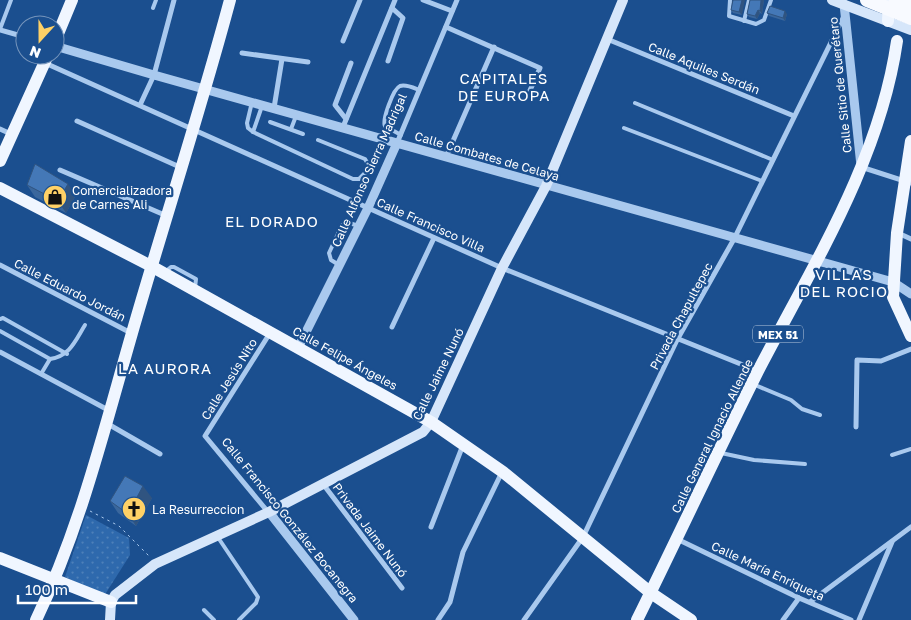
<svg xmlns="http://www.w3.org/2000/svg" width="911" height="620" font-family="'Golos Text',sans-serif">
<defs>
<pattern id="park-dots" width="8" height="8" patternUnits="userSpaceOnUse" patternTransform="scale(1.25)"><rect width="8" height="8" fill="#2e69ad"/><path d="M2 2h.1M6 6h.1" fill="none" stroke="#4d80b9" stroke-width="1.8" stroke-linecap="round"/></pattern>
</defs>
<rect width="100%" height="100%" fill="#1b4f8f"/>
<!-- park -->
<polygon fill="url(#park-dots)" points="86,515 129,538 130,555 104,596 65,577"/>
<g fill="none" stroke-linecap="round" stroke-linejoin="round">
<!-- path -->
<polyline stroke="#a9c9ee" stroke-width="1" stroke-dasharray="2.5 4" stroke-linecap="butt" points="90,511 119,526 150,557"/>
<!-- service -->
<g stroke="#a9c9ee" stroke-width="4">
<polyline points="730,0 729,16 756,24 764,20 771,0"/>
<polyline points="153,8 156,0"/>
<polyline points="744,21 749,0"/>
<polyline points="0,29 11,0"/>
<polyline points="252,102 247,123 248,128 253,132 353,179 359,179 365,173 368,164 365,159 318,140"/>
<polyline points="635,103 773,160"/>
<polyline points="270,122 303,134"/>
<polyline points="624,128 762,181"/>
<polyline points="291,129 296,116"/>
<polyline points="253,132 262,106"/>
<path d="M401 135 385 126C382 120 393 89 400 86 406 84 414 88 419 90"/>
<polyline points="339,265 331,260 329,253 342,225 349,223 359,226"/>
<polyline points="165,272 171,267 174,267 196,279 195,288"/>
<polyline points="0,319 3,318 67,354"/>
<polyline points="0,331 50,359"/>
<path d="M41 374 50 359C70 356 75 341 85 325"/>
<polyline points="755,385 791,400 802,409 820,415"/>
<polyline points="721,453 754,460 805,464"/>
<polyline points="892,455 911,449"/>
<polyline points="217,536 258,597 256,603 239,620"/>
<polyline points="204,610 214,620"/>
</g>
<!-- minor -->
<g stroke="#a9c9ee" stroke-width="5">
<polyline points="423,0 452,11"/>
<polyline points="446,27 540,68 527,97"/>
<polyline points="0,30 25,37"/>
<polyline points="607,39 794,116"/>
<polyline points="343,41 360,0"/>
<polyline points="242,53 308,62"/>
<polyline points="388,61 403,18 392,8"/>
<polyline points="45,63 502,268 758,371"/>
<polyline points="140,105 154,75 174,0"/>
<polyline points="274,108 282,59"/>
<polyline points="346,119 335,105 351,63"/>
<polyline points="77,121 182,168"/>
<polyline points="343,127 395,0"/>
<polyline points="0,129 11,134"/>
<polyline points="397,143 457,0"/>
<polyline points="446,157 494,47"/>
<polyline points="861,167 911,183"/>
<polyline points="60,170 167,216"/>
<polyline points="898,233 911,239"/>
<polyline points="0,265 131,333"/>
<polyline points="392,327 434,238"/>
<polyline points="0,352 110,411"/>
<polyline points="108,424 160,454"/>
<polyline points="856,427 857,360 881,361 911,349"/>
<polyline points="323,484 402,588"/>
<polyline points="268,512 205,436 270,333"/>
<polyline points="431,527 463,445"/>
<polyline points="677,539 799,598 851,620"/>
<polyline points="810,602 911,527"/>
<polyline points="438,620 450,602 463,552 502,472"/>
<polyline points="524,620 583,537 677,340 734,239 844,16"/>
<polyline points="783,620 799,598"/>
<polyline points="859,620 892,542"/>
</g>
<!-- tertiary -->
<g stroke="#a9c9ee" stroke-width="9">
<polyline points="844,4 861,166"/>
<polyline points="55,46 154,75 893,282 911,294"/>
<polyline points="298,348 368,208 397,143"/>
<polyline points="269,512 354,620"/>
</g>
<!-- secondary -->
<g stroke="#d6e6fa" stroke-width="10">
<polyline points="832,0 911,30"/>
<polyline points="110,620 111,602 115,595 155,564 269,512 423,432 431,422 502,268 546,186 623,0"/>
</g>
<!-- primary -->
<g stroke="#f0f6ff" stroke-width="12">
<polyline points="888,21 889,0"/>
<polyline points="55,41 72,0"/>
<polyline points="911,141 897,233 893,297 911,336"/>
<polyline points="0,161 48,55"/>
<polyline points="0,188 151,266 431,422 503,472 651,593 691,620"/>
<polyline points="0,558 111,602"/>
<path d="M36 620C80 529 104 430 132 333 164 222 200 112 230 0"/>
<path d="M637 620C678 537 717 453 758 371 813 265 880 160 897 41"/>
</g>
<!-- trunk-bridge -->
<g stroke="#f8faff" stroke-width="14">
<polyline points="867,0 911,18"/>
<polyline points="896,0 911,6"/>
</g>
</g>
<!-- wall -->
<g fill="#3a679d">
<polygon points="733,0 742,15 733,13 731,10"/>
<polygon points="750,0 764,0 762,14 760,13 757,19 749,17 747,14"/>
<polygon points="767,13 787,14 785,21 769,16"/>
<polygon points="27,185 76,195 66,213 35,197"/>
<polygon points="152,498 136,526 118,513 110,501"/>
</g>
<!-- shaded-wall -->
<g fill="#305480">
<polygon points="742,0 745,0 742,15 739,12"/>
<polygon points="761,0 764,0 762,14 760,11"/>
<polygon points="758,10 760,13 757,19 755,16"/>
<polygon points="785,11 787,14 785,21 783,18"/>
<polygon points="68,184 76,195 66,213 58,201"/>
<polygon points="143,486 152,498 136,526 128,514"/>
</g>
<!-- building -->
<g fill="#4478b7" stroke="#305480">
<polygon points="733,0 742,0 739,12 731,10"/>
<polygon points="750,0 761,0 760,11 758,10 755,16 747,14"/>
<polygon points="770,6 785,11 783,18 767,13"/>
<polygon points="35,164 68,184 58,201 27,185"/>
<polygon points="125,476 143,486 128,514 110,501"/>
</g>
<!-- icons -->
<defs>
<g id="shop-disc" transform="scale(1.25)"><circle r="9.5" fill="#ffd166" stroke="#1b4f8f"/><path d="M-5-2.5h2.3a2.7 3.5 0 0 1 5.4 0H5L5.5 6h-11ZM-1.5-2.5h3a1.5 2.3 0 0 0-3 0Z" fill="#111"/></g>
<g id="church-disc" transform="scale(1.25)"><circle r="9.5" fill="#ffd166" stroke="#1b4f8f"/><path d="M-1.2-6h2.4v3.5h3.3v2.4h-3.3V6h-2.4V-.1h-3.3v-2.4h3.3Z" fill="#111"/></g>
</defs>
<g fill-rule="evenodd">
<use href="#shop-disc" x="55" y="197"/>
<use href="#church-disc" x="134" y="509"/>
</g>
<g text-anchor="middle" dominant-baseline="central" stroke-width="4.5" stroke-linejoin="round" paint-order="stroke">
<!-- shield labels -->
<rect fill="#1b4f8f" stroke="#bbcadd" stroke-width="1" x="753" y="325.5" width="50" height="17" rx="4"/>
<g font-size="11" font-weight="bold" fill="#fff">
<text x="778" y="334">MEX 51</text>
</g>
<!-- street labels -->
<g font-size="12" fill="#fff" stroke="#1b4f8f">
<text transform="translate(704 68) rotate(22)">Calle Aquiles Serdán</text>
<text transform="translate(840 85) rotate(-96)">Calle Sitio de Querétaro</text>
<text transform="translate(487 156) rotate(16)">Calle Combates de Celaya</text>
<text transform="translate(369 170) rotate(-66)">Calle Alfonso Sierra Madrigal</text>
<text transform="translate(431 225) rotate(24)">Calle Francisco Villa</text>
<text transform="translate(70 290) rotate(27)">Calle Eduardo Jordán</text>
<text transform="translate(681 316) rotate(-62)">Privada Chapultepec</text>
<text transform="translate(345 358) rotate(29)">Calle Felipe Ángeles</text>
<text transform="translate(438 374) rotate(-64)">Calle Jaime Nunó</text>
<text transform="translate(229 379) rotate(-58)">Calle Jesús Nito</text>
<text transform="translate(712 436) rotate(-64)">Calle General Ignacio Allende</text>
<text transform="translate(290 520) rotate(51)">Calle Francisco González Bocanegra</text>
<text transform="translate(370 530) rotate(53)">Privada Jaime Nunó</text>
<text transform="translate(768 571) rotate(25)">Calle María Enriqueta</text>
</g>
<!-- poi labels -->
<g font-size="12" fill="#fff" stroke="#1b4f8f" text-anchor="start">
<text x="72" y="190">Comercializadora<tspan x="72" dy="14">de Carnes Ali</tspan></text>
<text x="152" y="509">La Resurreccion</text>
</g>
<!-- quarter labels -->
<g font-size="15" letter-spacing="1" fill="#fff" stroke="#1b4f8f">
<text x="504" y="78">CAPITALES<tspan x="504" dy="17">DE EUROPA</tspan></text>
<text x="272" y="221">EL DORADO</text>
<text x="844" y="274">VILLAS<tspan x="844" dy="17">DEL ROCIO</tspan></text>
<text x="165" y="368">LA AURORA</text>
</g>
</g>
<!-- north arrow -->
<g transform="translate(40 40) rotate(201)"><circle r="24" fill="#1b4f8f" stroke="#7695bc"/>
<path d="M0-4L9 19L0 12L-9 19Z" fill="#ffd166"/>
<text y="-8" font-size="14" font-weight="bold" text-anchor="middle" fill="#ffffff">N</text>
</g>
<!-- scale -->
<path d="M18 595v8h118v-8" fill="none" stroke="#ffffff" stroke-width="2.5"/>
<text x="25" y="595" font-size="15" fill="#ffffff" stroke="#1b4f8f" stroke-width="4" paint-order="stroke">100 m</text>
</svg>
